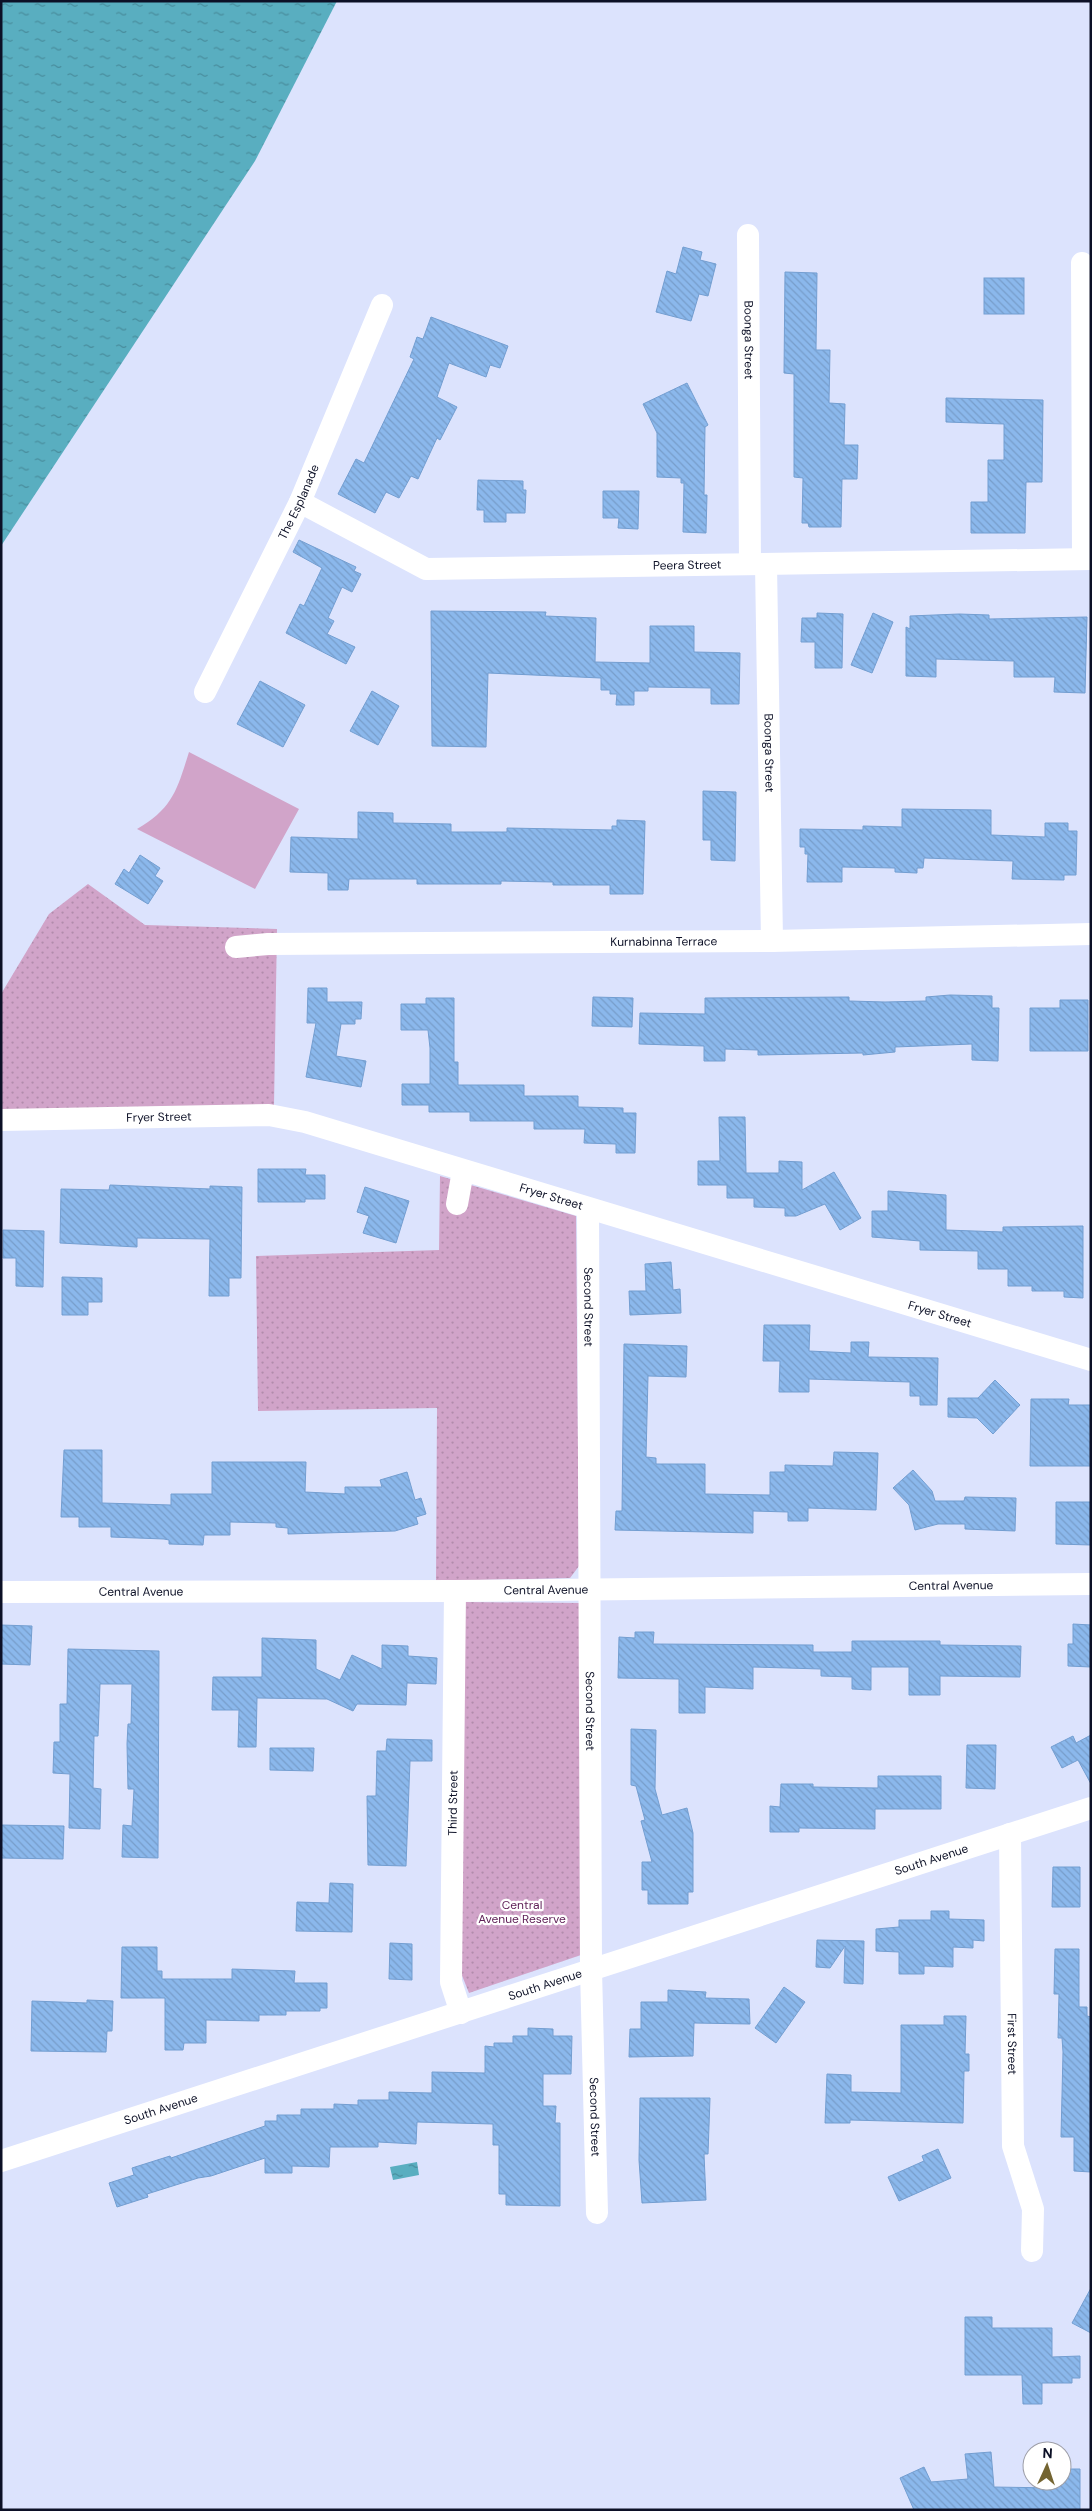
<svg xmlns="http://www.w3.org/2000/svg" width="1092" height="2511" font-family="'DM Sans',sans-serif">
<defs>
<pattern id="grass-dots" width="8" height="8" patternUnits="userSpaceOnUse" patternTransform="scale(1.25)"><rect width="8" height="8" fill="#d1a4c9"/><path d="M2 2h.1M6 6h.1" fill="none" stroke="#b28cac" stroke-width="1.8" stroke-linecap="round"/></pattern>
<pattern id="water-ripples" width="26" height="14" patternUnits="userSpaceOnUse" patternTransform="scale(1.25)"><rect width="26" height="14" fill="#59aec0"/><path d="M2 4q2-2 4 0t4 0M15 11q2-2 4 0t4 0" fill="none" stroke="#488c9c"/></pattern>
<pattern id="building-back-hatch" width="6" height="6" patternUnits="userSpaceOnUse" patternTransform="scale(1.25)"><rect width="6" height="6" fill="#8bb8ec"/><path d="M-1 5l2 2M0 0l6 6M5-1l2 2" fill="none" stroke="#779dca"/></pattern>
</defs>
<rect width="100%" height="100%" fill="#dce3fd"/>
<!-- grass -->
<g fill="url(#grass-dots)">
<polygon points="88,884 145,925 277,929 274,1106 1,1111 1,994 49,914"/>
<polygon points="440,1176 576,1216 579,1566 570,1578 436,1581 437,1408 258,1411 256,1256 439,1250"/>
<polygon points="465,1602 580,1603 581,1955 469,1993 461,1973"/>
</g>
<!-- garden -->
<path fill="#d1a4c9" d="M189 752 299 809 255 889 137 829C173 808 177 790 189 752Z"/>
<!-- water -->
<g fill="url(#water-ripples)">
<polygon points="1,1 337,1 255,161 1,546"/>
<polygon points="417,2162 419,2175 393,2180 390,2167"/>
</g>
<!-- building -->
<g fill="url(#building-back-hatch)" stroke="#739ed1">
<polygon points="683,247 702,252 700,260 716,264 708,296 699,294 691,321 656,312 667,271 676,274"/>
<polygon points="785,272 817,273 816,350 830,350 829,403 845,404 844,445 858,445 857,479 842,479 841,527 809,527 808,523 802,523 803,478 794,477 794,374 784,373"/>
<rect x="984" y="278" width="40" height="36"/>
<polygon points="431,317 508,346 500,368 490,365 486,377 449,363 437,397 457,407 440,440 437,438 418,479 411,476 399,498 386,492 375,513 338,494 356,459 364,463 414,359 410,357 417,337 423,339"/>
<polygon points="687,383 708,425 705,427 704,495 707,495 706,533 683,532 684,483 681,483 681,478 657,477 657,433 643,404"/>
<polygon points="946,398 1043,400 1042,482 1026,482 1025,533 971,533 971,502 988,502 988,460 1004,460 1004,424 946,422"/>
<polygon points="478,480 523,481 523,490 526,490 525,513 506,513 506,522 484,522 484,510 477,510"/>
<polygon points="603,491 639,491 638,529 618,528 619,518 603,518"/>
<polygon points="299,540 356,567 354,571 361,574 352,592 342,587 328,618 334,621 327,634 355,647 346,664 286,633 300,604 304,606 322,568 293,552"/>
<polygon points="431,611 546,612 545,616 596,618 595,662 650,663 650,626 694,626 694,652 740,653 739,704 711,704 711,688 648,687 648,691 634,691 634,705 616,705 617,694 610,694 610,690 601,690 601,678 488,673 486,747 432,746"/>
<polygon points="817,613 843,614 842,668 815,668 815,642 801,642 802,618 817,618"/>
<polygon points="873,613 893,622 872,673 851,665"/>
<polygon points="959,614 989,615 989,619 1087,617 1085,693 1054,692 1055,677 1014,677 1014,661 936,659 936,677 906,676 906,627 910,629 910,616"/>
<polygon points="260,681 305,705 283,747 237,724"/>
<polygon points="372,691 399,706 378,745 350,731"/>
<polygon points="703,791 736,792 735,861 711,860 711,840 703,840"/>
<polygon points="902,809 991,810 991,835 1045,837 1045,823 1068,823 1068,831 1077,831 1076,875 1064,875 1064,880 1012,879 1013,861 924,858 923,868 917,868 917,873 895,872 895,868 842,867 842,882 807,882 808,854 805,854 805,847 800,847 800,829 863,830 863,826 902,827"/>
<polygon points="358,812 393,813 393,823 451,824 451,832 507,832 507,828 612,830 612,826 617,826 617,820 645,821 643,894 610,894 610,885 553,885 553,882 501,881 501,884 417,884 417,879 349,879 348,890 328,890 328,873 290,872 291,837 358,839"/>
<polygon points="140,855 160,868 155,876 163,881 148,904 115,884 124,869 129,873"/>
<polygon points="308,988 327,988 327,1002 362,1002 361,1019 355,1019 355,1024 341,1024 336,1056 366,1061 361,1087 306,1077 316,1023 307,1023"/>
<polygon points="950,995 992,996 992,1008 999,1008 998,1061 972,1060 972,1044 895,1047 895,1052 863,1055 863,1053 758,1055 758,1050 725,1049 725,1061 704,1061 704,1046 639,1044 640,1013 705,1014 705,998 849,997 849,1001 885,1002 926,1001 926,997"/>
<polygon points="593,997 633,998 632,1027 592,1026"/>
<polygon points="426,998 454,998 454,1062 458,1062 458,1085 524,1085 524,1096 578,1096 578,1107 623,1108 623,1113 636,1113 635,1153 616,1153 616,1144 584,1143 585,1129 534,1129 534,1121 470,1121 470,1112 429,1112 429,1105 402,1105 402,1084 430,1084 430,1048 428,1030 401,1030 401,1004 426,1004"/>
<polygon points="1060,1000 1088,1000 1088,1051 1030,1051 1030,1008 1060,1008"/>
<polygon points="719,1117 745,1117 746,1173 779,1173 779,1161 802,1162 802,1190 834,1172 861,1218 840,1230 825,1204 796,1216 785,1216 785,1208 754,1207 754,1198 727,1198 727,1185 698,1185 698,1161 720,1161"/>
<polygon points="258,1169 306,1169 305,1175 325,1175 325,1199 305,1199 305,1202 258,1202"/>
<polygon points="110,1185 210,1189 210,1186 242,1187 241,1278 229,1278 229,1296 209,1296 210,1239 137,1238 137,1247 60,1243 61,1189 109,1190"/>
<polygon points="365,1187 409,1201 396,1243 363,1233 369,1216 357,1212"/>
<polygon points="888,1191 946,1195 946,1230 1003,1232 1003,1227 1083,1226 1083,1298 1064,1297 1064,1291 1032,1291 1032,1286 1008,1286 1008,1269 978,1269 978,1251 920,1250 920,1241 872,1237 872,1211 888,1211"/>
<polygon points="3,1230 44,1231 43,1287 16,1286 16,1258 3,1258"/>
<polygon points="671,1262 673,1290 680,1289 681,1313 630,1315 629,1291 646,1291 645,1264"/>
<polygon points="62,1277 102,1278 102,1302 88,1302 88,1315 62,1315"/>
<polygon points="764,1325 810,1325 809,1351 851,1353 851,1342 869,1342 868,1357 938,1358 937,1405 920,1405 920,1396 910,1396 910,1382 809,1379 809,1392 779,1392 780,1361 763,1361"/>
<polygon points="624,1344 687,1346 686,1377 648,1376 646,1457 656,1458 656,1464 705,1464 705,1494 770,1495 770,1472 785,1472 785,1465 833,1466 834,1452 878,1453 876,1510 808,1508 808,1521 788,1521 788,1512 753,1511 753,1533 615,1530 616,1511 622,1511"/>
<polygon points="995,1380 1020,1405 993,1434 977,1418 948,1417 948,1398 978,1398"/>
<polygon points="1031,1399 1069,1399 1068,1405 1091,1405 1091,1466 1030,1466"/>
<polygon points="64,1450 102,1450 102,1503 171,1505 171,1494 212,1494 212,1462 306,1462 305,1492 345,1494 345,1487 382,1487 380,1480 407,1472 415,1500 421,1498 426,1514 416,1517 418,1524 395,1531 288,1534 288,1528 276,1527 276,1523 230,1522 230,1535 204,1535 203,1545 169,1544 169,1540 164,1539 111,1537 111,1527 79,1527 79,1517 61,1517"/>
<polygon points="913,1470 932,1491 935,1501 964,1501 965,1497 1016,1498 1015,1531 965,1529 965,1524 938,1524 915,1530 909,1505 893,1488"/>
<polygon points="1056,1502 1091,1502 1091,1545 1056,1544"/>
<polygon points="1073,1624 1091,1625 1091,1667 1068,1666 1068,1644 1073,1644"/>
<polygon points="1,1625 32,1626 30,1665 1,1664"/>
<polygon points="635,1632 654,1632 653,1644 813,1645 813,1652 852,1652 852,1641 940,1641 940,1645 1021,1646 1020,1677 940,1676 940,1695 909,1695 909,1667 871,1667 871,1690 852,1689 852,1677 821,1676 821,1669 753,1667 753,1689 705,1687 705,1713 679,1713 679,1679 618,1678 619,1637 635,1638"/>
<polygon points="262,1638 316,1640 316,1669 340,1680 352,1655 382,1669 382,1645 408,1646 408,1656 437,1658 436,1684 407,1683 406,1705 357,1704 353,1711 327,1699 257,1698 256,1747 238,1747 239,1710 212,1710 213,1677 262,1677"/>
<polygon points="68,1649 159,1651 158,1858 122,1857 123,1825 132,1826 134,1789 128,1789 127,1744 128,1724 131,1724 132,1684 100,1684 98,1736 94,1736 93,1788 101,1789 100,1829 69,1828 70,1774 53,1773 54,1742 60,1742 60,1704 67,1704"/>
<polygon points="631,1729 656,1730 655,1789 662,1815 687,1808 693,1833 693,1892 688,1892 688,1904 648,1904 648,1890 642,1890 642,1862 652,1862 641,1821 645,1820 636,1786 631,1785"/>
<polygon points="1091,1735 1091,1784 1078,1760 1062,1768 1051,1747 1073,1736 1076,1743"/>
<polygon points="387,1739 432,1740 432,1761 410,1761 406,1866 368,1865 367,1796 376,1796 377,1751 386,1751"/>
<polygon points="967,1745 996,1745 995,1789 966,1788"/>
<polygon points="270,1748 314,1748 313,1771 270,1770"/>
<polygon points="878,1776 941,1776 941,1809 875,1809 875,1829 799,1828 799,1832 770,1832 770,1806 780,1807 781,1784 813,1784 813,1787 878,1788"/>
<polygon points="1,1825 64,1826 63,1859 1,1858"/>
<polygon points="1053,1867 1080,1867 1080,1907 1052,1907"/>
<polygon points="330,1883 353,1884 352,1932 296,1931 297,1902 329,1903"/>
<polygon points="931,1911 949,1911 949,1919 984,1920 984,1941 973,1940 973,1948 953,1947 953,1967 924,1966 924,1974 899,1974 899,1952 876,1951 876,1929 899,1927 899,1920 931,1920"/>
<polygon points="817,1940 864,1941 863,1984 844,1983 845,1946 830,1968 816,1967"/>
<polygon points="390,1943 412,1944 412,1980 389,1979"/>
<polygon points="122,1947 157,1947 157,1971 162,1971 162,1979 232,1979 232,1969 295,1971 294,1983 327,1983 327,2008 320,2008 320,2011 286,2011 286,2015 259,2015 259,2021 206,2020 206,2043 184,2043 183,2050 165,2050 165,1998 121,1998"/>
<polygon points="1055,1949 1079,1949 1079,2007 1087,2007 1087,2016 1091,2017 1091,2172 1074,2171 1074,2137 1061,2137 1063,2052 1062,2038 1058,2038 1059,1994 1054,1994"/>
<polygon points="784,1987 805,2002 776,2043 755,2028"/>
<polygon points="668,1990 706,1992 705,1998 749,1999 750,2024 694,2023 693,2056 629,2057 630,2029 641,2029 641,2002 668,2002"/>
<polygon points="87,2000 113,2001 112,2031 107,2031 106,2052 31,2051 32,2001 87,2003"/>
<polygon points="944,2016 966,2016 965,2054 969,2054 969,2071 964,2071 963,2123 850,2120 850,2123 825,2123 827,2074 851,2075 851,2092 901,2093 901,2025 944,2025"/>
<polygon points="528,2028 553,2029 553,2036 572,2036 571,2074 543,2074 543,2106 556,2106 555,2123 560,2123 560,2206 506,2205 506,2194 499,2194 499,2145 493,2145 493,2124 417,2122 416,2144 378,2142 378,2147 330,2147 329,2167 292,2166 292,2173 265,2173 265,2158 211,2176 198,2178 147,2194 148,2197 117,2207 109,2183 134,2175 132,2168 170,2156 171,2158 265,2126 265,2121 277,2121 277,2115 301,2115 301,2109 334,2109 334,2104 358,2105 358,2100 389,2100 389,2092 432,2093 432,2072 485,2073 485,2046 494,2047 494,2043 513,2043 513,2036 528,2036"/>
<polygon points="640,2098 710,2098 708,2154 704,2154 706,2200 642,2203 639,2160"/>
<polygon points="938,2149 951,2178 899,2201 888,2177 924,2161 922,2156"/>
<polygon points="1091,2288 1091,2333 1072,2323"/>
<polygon points="965,2317 992,2317 992,2328 1052,2328 1052,2357 1080,2356 1080,2378 1072,2378 1072,2383 1042,2383 1042,2404 1023,2404 1022,2375 965,2375"/>
<polygon points="991,2452 994,2487 1053,2488 1053,2481 1062,2481 1062,2469 1080,2469 1080,2510 914,2510 900,2478 924,2467 931,2482 968,2479 965,2454"/>
</g>
<g fill="none" stroke-linecap="round" stroke-linejoin="round">
<!-- minor -->
<g stroke="#fff" stroke-width="22">
<path id="s1" d="M748 235 750 564"/>
<polyline points="1082,263 1083,559"/>
<path id="s2" d="M300 502 426 569 1091 559"/>
<path id="s3" d="M766 564 772 941"/>
<path id="s4" d="M205 692 300 502 382 305"/>
<path id="s5" d="M236 947 268 944 772 941 1091 934"/>
<path id="s6" d="M1 1120 269 1115 305 1122 1091 1360"/>
<polyline points="457,1204 463,1171"/>
<path id="s7" d="M588 1209 591 1969 597 2213"/>
<polyline points="455,1591 451,1982 461,2013"/>
<path id="s8" d="M1 1592 455 1591 1091 1584"/>
<path id="s9" d="M1010 1834 1013 2146 1033 2209 1032 2251"/>
<path id="s10" d="M1 2161 1091 1808"/>
</g>
</g>
<g text-anchor="middle" dominant-baseline="central" stroke-width="4.5" stroke-linejoin="round" paint-order="stroke">
<!-- street labels -->
<g font-size="12" fill="#0c1026" stroke="#fff">
<text stroke="none"><textPath href="#s1" startOffset="105">Boonga Street</textPath></text>
<text stroke="none"><textPath href="#s4" startOffset="212">The Esplanade</textPath></text>
<text stroke="none"><textPath href="#s2" startOffset="404">Peera Street</textPath></text>
<text stroke="none"><textPath href="#s3" startOffset="189">Boonga Street</textPath></text>
<text stroke="none"><textPath href="#s5" startOffset="428">Kurnabinna Terrace</textPath></text>
<text stroke="none"><textPath href="#s6" startOffset="158">Fryer Street</textPath></text>
<text stroke="none"><textPath href="#s6" startOffset="562">Fryer Street</textPath></text>
<text stroke="none"><textPath href="#s7" startOffset="98">Second Street</textPath></text>
<text stroke="none"><textPath href="#s6" startOffset="968">Fryer Street</textPath></text>
<text stroke="none"><textPath href="#s8" startOffset="950">Central Avenue</textPath></text>
<text stroke="none"><textPath href="#s8" startOffset="545">Central Avenue</textPath></text>
<text stroke="none"><textPath href="#s8" startOffset="140">Central Avenue</textPath></text>
<text stroke="none"><textPath href="#s7" startOffset="502">Second Street</textPath></text>
<text transform="translate(453 1803) rotate(-89)">Third Street</text>
<text stroke="none"><textPath href="#s10" startOffset="978">South Avenue</textPath></text>
<text stroke="none"><textPath href="#s10" startOffset="572">South Avenue</textPath></text>
<text stroke="none"><textPath href="#s9" startOffset="210">First Street</textPath></text>
<text stroke="none"><textPath href="#s10" startOffset="168">South Avenue</textPath></text>
<text stroke="none"><textPath href="#s7" startOffset="908">Second Street</textPath></text>
</g>
<!-- park labels -->
<g font-size="12" fill="#5d1e55" stroke="#fff">
<text x="522" y="1905">Central<tspan x="522" dy="14">Avenue Reserve</tspan></text>
</g>
</g>
<!-- border -->
<rect width="1092" height="2511" fill="none" stroke="#0c1026" stroke-width="5"/>
<!-- north arrow -->
<g transform="translate(1047 2466) rotate(3)"><circle r="24" fill="#ffffff" stroke="#9e9fa8"/>
<path d="M0-4L9 19L0 12L-9 19Z" fill="#746532"/>
<text y="-8" font-size="14" font-weight="bold" text-anchor="middle" fill="#0c1026">N</text>
</g>
</svg>
